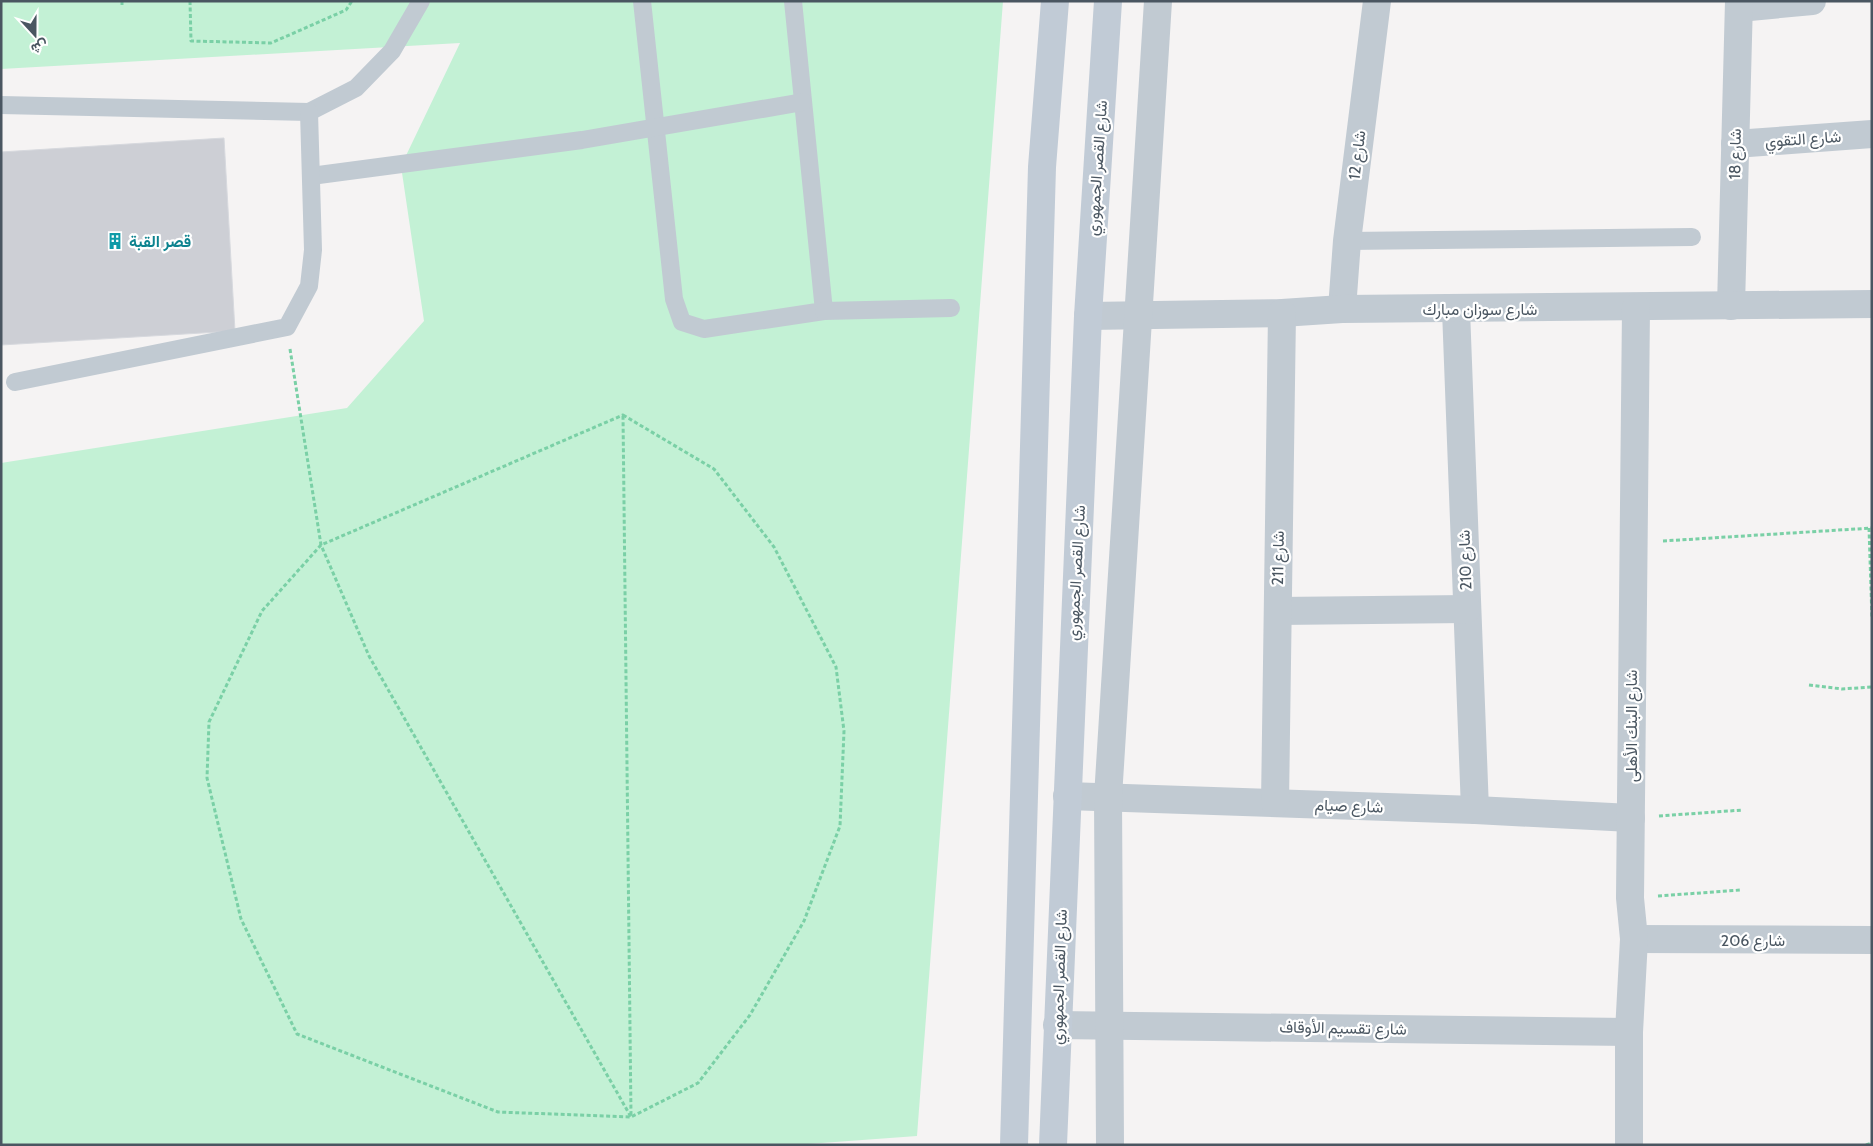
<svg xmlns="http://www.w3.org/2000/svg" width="1873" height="1146" font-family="Cabin,Vazirmatn,sans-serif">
<rect width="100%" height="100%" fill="#f5f3f3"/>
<!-- green -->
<polygon fill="#c3f1d5" points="1,1 1003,1 917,1136 794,1145 1,1145 1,463 347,408 424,321 401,166 460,43 1,69"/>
<!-- building -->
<polygon fill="#cdcfd5" stroke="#d7d9de" points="224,138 235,331 1,345 1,152"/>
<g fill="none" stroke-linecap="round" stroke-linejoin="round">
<!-- path -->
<g stroke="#7ad0a6" stroke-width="3" stroke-dasharray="4 2.5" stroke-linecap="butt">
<polyline points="122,1 122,5"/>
<polyline points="190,1 191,41 271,43 346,10 352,1"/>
<polyline points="290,349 321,545 369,656 631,1117 623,415"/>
<polygon points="623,415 714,469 774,547 836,667 844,731 840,826 804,921 750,1015 698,1083 631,1117 498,1112 297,1034 241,919 207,778 209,722 262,611 321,545"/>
<polyline points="1869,528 1872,619"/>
<polyline points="1663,541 1872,528"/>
<polyline points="1809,685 1842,689 1872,687"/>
<polyline points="1659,816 1743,810"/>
<polyline points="1658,896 1741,890"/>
<polyline points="1866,1145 1872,1143"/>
</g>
<!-- service -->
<g stroke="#c1cad2" stroke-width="18">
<polyline points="642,1 674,299 682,322 704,329 824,311 793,1"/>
<polyline points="1,105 309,112 356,88 392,51 421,1"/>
<polyline points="311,176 582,140 803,102"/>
<polyline points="1347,241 1692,237"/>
<polyline points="824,311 951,308"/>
<polyline points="15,382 287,327 309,286 313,250 309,112"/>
</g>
<!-- minor -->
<g stroke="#c1cad2" stroke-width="28">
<polyline points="1739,8 1812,1"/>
<polyline points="1735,144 1872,134"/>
<polyline points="1731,306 1739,1"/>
<polyline points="1342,309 1347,241 1377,1"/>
<polyline points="1456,310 1475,810"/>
<polyline points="1088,316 1282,313 1342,309 1872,304"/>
<polyline points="1278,611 1467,609"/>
<polyline points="1067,796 1475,810 1631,818"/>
<polyline points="1275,803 1282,313"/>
<polyline points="1634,939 1872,940"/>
<polyline points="1057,1025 1629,1032"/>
<polyline points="1110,1145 1108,797 1158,1"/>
<polyline points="1629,1145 1629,1032 1634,939 1630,898 1636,308"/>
</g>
<!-- secondary -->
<g stroke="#c1cbd6" stroke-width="28">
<polyline points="1014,1145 1042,167 1055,1"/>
<polyline points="1053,1145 1088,316 1108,1"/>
</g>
</g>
<!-- icons -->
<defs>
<g id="building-bare" transform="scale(1.35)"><path d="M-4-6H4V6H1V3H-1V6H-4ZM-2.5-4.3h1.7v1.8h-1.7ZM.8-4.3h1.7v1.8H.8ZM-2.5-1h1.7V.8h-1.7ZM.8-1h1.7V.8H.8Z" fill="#0f9aa8" stroke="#fff" stroke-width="2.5" paint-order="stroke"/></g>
</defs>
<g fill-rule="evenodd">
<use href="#building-bare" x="115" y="241"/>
</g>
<g text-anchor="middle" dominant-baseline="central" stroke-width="4.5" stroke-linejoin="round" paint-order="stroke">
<!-- street labels -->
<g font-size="16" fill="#4a5661" stroke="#fff">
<text transform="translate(1803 139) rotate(-4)">شارع التقوي</text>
<text transform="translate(1735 154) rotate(-89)">شارع 18</text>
<text transform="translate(1357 155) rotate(-83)">شارع 12</text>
<text transform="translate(1097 168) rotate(-86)">شارع القصر الجمهوري</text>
<text x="1480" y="309">شارع سوزان مبارك</text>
<text transform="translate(1278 558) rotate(-89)">شارع 211</text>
<text transform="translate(1465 560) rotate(-92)">شارع 210</text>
<text transform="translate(1076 573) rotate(-87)">شارع القصر الجمهوري</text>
<text transform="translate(1631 726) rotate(-90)">شارع البنك الأهلى</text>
<text transform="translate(1349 806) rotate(2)">شارع صيام</text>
<text x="1753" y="940">شارع 206</text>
<text transform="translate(1059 977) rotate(-88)">شارع القصر الجمهوري</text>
<text transform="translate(1343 1028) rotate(1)">شارع تقسيم الأوقاف</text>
</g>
<!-- culture labels -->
<g font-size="16" font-weight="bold" fill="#0d838f" stroke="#fff" text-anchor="start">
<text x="129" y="241">قصر القبة</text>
</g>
</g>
<!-- border -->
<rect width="1873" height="1146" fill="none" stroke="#4a5661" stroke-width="5"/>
<!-- north arrow -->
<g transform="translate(35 35) rotate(159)" stroke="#ffffff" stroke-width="4" paint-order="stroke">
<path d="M0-4L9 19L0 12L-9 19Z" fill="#4a5661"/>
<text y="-8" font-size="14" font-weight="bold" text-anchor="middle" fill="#4a5661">ش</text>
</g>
</svg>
